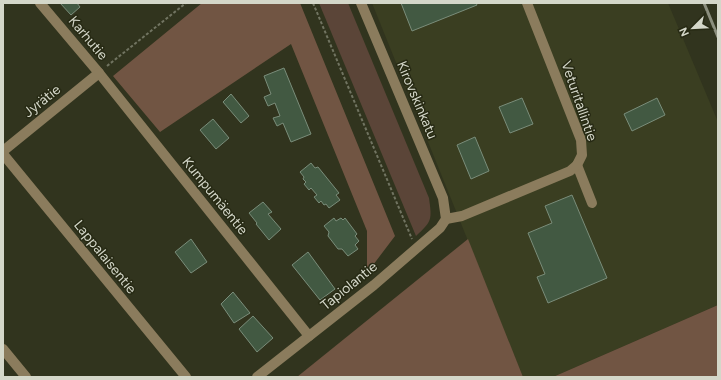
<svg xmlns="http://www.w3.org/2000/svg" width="721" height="380" font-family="Figtree,sans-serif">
<rect width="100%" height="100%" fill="#31341e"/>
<!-- built -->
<polygon fill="#3a3e21" points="372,3 668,3 718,122 718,305 553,377 523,377"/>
<!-- green -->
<path fill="#5b4538" d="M319 3H348L429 198C432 220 432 221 416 236Z"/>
<!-- forest -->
<g fill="#715543">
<polygon points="202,3 300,3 395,236 367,273 367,231 291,44 160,132 113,76"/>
<polygon points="468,239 523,377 297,377"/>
<polygon points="718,305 718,377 553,377"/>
</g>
<!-- building -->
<g fill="#425942" stroke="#7a8d7a">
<polygon points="60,3 77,3 80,7 71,15"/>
<polygon points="401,3 476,3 477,5 412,31"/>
<polygon points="284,68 311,134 291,142 283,123 277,126 273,118 280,116 275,103 268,106 264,97 271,94 264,76"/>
<polygon points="231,94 249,116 241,123 223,102"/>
<polygon points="522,98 533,124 510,133 499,107"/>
<polygon points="657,98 665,115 632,131 624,114"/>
<polygon points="213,119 229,138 216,149 200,130"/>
<polygon points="475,137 489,171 471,179 457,145"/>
<polygon points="311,163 315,168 318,167 339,193 336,195 340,200 329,208 326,204 324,205 321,201 319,203 314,197 317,195 311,188 309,190 304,184 306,182 303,179 304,177 300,172"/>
<polygon points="572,195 607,278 548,303 537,277 545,274 528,233 552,223 545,206"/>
<polygon points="263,202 272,212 268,214 281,229 269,240 256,224 257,223 249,213"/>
<polygon points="334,218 336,221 341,218 343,220 345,218 357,234 355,236 359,241 355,245 358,249 348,256 342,249 338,249 328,236 329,232 324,226"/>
<polygon points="191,239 207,262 191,273 175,252"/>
<polygon points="308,252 335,289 320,300 292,265"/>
<polygon points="233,292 250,313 234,323 221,304"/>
<polygon points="253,316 273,338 257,352 239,329"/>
</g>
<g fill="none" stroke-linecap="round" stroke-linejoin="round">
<!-- path -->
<g stroke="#717461" stroke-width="2" stroke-dasharray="3 2" stroke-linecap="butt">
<polyline points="313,3 412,239"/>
<polyline points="107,66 186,3"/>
</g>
<!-- minor -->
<g stroke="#8b7c5d" stroke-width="10">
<polyline points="40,3 99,73 309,336"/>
<polyline points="3,151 99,73"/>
<polyline points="3,154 186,377"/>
<polyline points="577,165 592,203"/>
<polyline points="446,219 462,216 570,171 577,165 582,155 581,140 527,3"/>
<polyline points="3,349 26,377"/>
<polyline points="257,377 374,285 440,228 446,219 443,198 361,3"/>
</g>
<!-- rail -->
<polyline stroke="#8c8f7e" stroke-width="3" points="704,3 718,37"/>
</g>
<g text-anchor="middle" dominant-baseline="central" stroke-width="3" stroke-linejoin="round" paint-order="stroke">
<!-- street labels -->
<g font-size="14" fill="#d4d7c9" stroke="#272a14">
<text transform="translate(88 38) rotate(50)">Karhutie</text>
<text transform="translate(417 100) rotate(67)">Kirovskinkatu</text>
<text transform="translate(42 101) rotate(-39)">Jyrätie</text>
<text transform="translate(579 101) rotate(71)">Veturitallintie</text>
<text transform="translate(215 196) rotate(51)">Kumpumäentie</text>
<text transform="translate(105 257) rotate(51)">Lappalaisentie</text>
<text transform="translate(349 286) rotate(-39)">Tapiolantie</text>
</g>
</g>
<!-- border -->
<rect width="721" height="380" fill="none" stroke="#d4d7c9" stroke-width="8"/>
<!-- north arrow -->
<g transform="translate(693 28) rotate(246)" stroke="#272a14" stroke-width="3" paint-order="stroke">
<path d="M0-3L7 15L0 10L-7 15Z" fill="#d4d7c9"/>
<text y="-6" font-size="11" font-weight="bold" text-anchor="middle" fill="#d4d7c9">N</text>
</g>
</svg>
